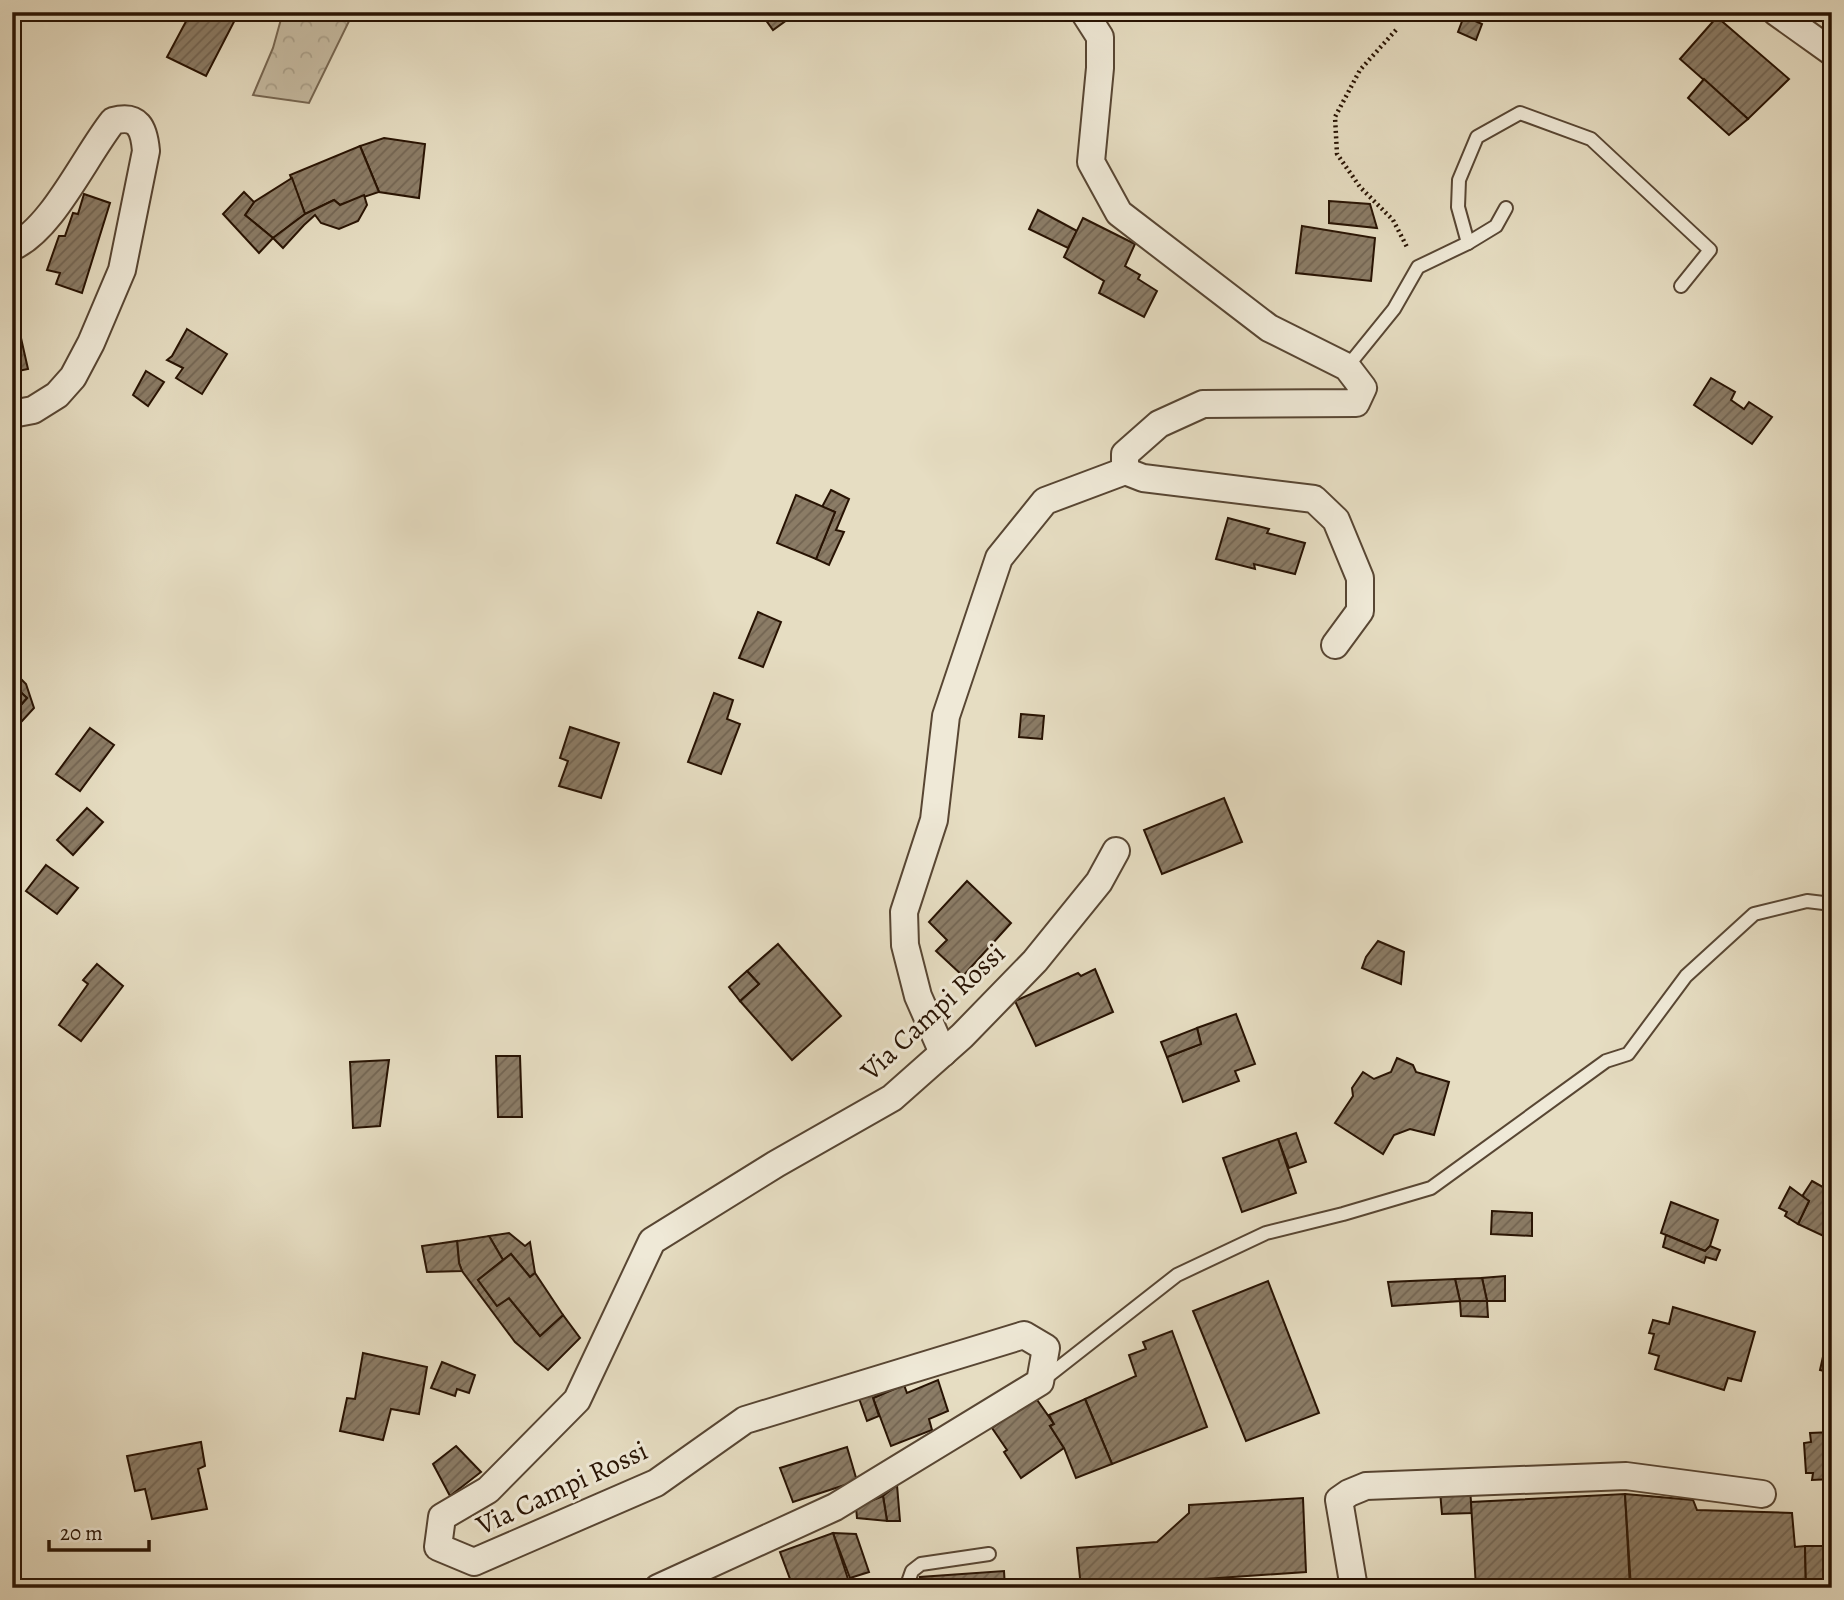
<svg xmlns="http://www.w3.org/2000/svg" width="1844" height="1600" font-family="Alegreya,serif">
<defs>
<pattern id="forest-crowns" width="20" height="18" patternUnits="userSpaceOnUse" patternTransform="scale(1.75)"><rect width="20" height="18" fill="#c6bba2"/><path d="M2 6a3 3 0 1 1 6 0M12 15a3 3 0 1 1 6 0" fill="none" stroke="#aaa08a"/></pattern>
<pattern id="building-hatch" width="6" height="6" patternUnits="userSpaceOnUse" patternTransform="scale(1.75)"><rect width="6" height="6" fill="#8b7c66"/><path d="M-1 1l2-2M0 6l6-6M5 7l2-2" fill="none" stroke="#726452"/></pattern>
</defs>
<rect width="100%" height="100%" fill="#e6ddc2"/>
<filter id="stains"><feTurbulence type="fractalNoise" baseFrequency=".00286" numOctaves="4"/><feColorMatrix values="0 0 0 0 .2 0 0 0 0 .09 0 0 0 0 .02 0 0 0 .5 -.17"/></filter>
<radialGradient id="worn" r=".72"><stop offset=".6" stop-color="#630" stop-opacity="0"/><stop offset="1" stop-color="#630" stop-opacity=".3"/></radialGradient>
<!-- forest -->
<polygon fill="url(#forest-crowns)" stroke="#776752" stroke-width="2" points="283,12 358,12 350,19 309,103 253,95 273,48"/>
<!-- building -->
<g fill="url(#building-hatch)" stroke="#281303" stroke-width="2">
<polygon points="191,12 239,12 206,76 167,57"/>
<polygon points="760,12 798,12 773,30"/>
<polygon points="1464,16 1482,24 1476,40 1458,32"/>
<polygon points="1717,17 1789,79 1748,119 1680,59"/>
<polygon points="1704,79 1748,119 1729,135 1688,98"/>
<polygon points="384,138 425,144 419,198 379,192 360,146"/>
<polygon points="360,146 379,192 340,205 334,200 305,214 290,175"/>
<polygon points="292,178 305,214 273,238 245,215 254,202"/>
<polygon points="244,192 254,202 245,215 273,238 259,253 223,214"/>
<polygon points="84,194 110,203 82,293 56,284 60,273 47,270 59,236 65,236 73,213 78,214"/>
<polygon points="364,195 367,205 358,221 339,229 321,223 315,215 304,225 283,248 273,238 305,214 334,200 340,205"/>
<polygon points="1329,201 1370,204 1377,228 1329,223"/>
<polygon points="1038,210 1077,231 1068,248 1029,229"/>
<polygon points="1083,218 1135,244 1125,266 1140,275 1138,279 1157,291 1144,317 1099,293 1104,281 1064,257"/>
<polygon points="1302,226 1375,238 1371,281 1296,273"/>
<polygon points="16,316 28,369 13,372 12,378 12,317"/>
<polygon points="187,329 227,354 202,394 176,378 183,368 167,360 172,356"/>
<polygon points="146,371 164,382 148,406 133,395"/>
<polygon points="1711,378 1735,392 1731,400 1744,409 1749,402 1772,417 1752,444 1694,405"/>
<polygon points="831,490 849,499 836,530 844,532 829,565 816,559 835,512 822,507"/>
<polygon points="796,495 835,512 816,559 777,543"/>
<polygon points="1228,518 1269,529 1267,533 1305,543 1295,574 1254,564 1255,569 1216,559"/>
<polygon points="758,612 781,622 763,667 739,658"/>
<polygon points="13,671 26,684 34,708 12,732 12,715 27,698 12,684"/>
<polygon points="12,684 27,698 12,715"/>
<polygon points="714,693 733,700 727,719 740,724 721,774 688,762"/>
<polygon points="1021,714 1044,716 1042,739 1019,737"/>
<polygon points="570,727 619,743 601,798 559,786 568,761 560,758"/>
<polygon points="90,728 114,745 80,791 56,774"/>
<polygon points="1224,798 1242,842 1162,874 1144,830"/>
<polygon points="87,808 103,822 73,855 57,840"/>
<polygon points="46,865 78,888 57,914 26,891"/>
<polygon points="967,881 1011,923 963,976 936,951 947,940 929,922"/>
<polygon points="1378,941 1404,952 1401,984 1362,968 1366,957"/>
<polygon points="778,944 841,1016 792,1060 740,1001 759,984 747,971"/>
<polygon points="97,964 123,986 81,1041 59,1025 88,984 83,980"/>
<polygon points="1095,969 1113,1012 1036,1046 1015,1001 1078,973 1081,976"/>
<polygon points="747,971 759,984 740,1001 729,987"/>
<polygon points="1236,1014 1255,1064 1235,1071 1239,1081 1183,1102 1167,1057 1201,1044 1197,1028"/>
<polygon points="1197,1028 1201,1044 1167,1057 1161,1042"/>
<polygon points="496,1056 520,1056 522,1117 498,1117"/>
<polygon points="1397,1058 1413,1065 1416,1072 1449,1082 1434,1135 1410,1129 1394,1135 1383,1154 1335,1123 1353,1096 1352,1088 1363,1072 1374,1079 1391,1072"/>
<polygon points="389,1060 380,1126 353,1128 350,1062"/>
<polygon points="1296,1133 1306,1162 1289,1168 1278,1139"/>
<polygon points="1278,1139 1296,1193 1242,1212 1223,1158"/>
<polygon points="1812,1181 1832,1192 1832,1240 1798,1224 1809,1201 1804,1198 1803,1195"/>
<polygon points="1790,1187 1809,1201 1798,1224 1785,1216 1787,1212 1779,1208"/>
<polygon points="1671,1202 1718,1220 1710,1246 1705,1251 1661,1233"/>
<polygon points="1492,1211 1532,1213 1532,1236 1491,1234"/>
<polygon points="509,1233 525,1246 530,1242 535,1273 530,1277 511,1254 503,1260 489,1236"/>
<polygon points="1666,1235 1705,1251 1710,1246 1720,1250 1716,1260 1706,1257 1704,1263 1663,1247"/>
<polygon points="489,1236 503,1260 478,1280 497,1306 509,1298 540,1336 563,1315 580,1338 548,1370 515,1342 462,1271 459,1263 457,1241"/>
<polygon points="457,1241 459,1263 462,1271 427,1272 422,1246"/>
<polygon points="511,1254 530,1277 535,1273 563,1315 540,1336 509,1298 497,1306 478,1280"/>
<polygon points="1505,1276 1505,1301 1487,1301 1482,1278"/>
<polygon points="1482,1278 1487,1301 1460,1301 1455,1279"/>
<polygon points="1455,1279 1460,1301 1392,1306 1388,1282"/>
<polygon points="1268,1281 1319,1413 1246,1441 1193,1311"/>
<polygon points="1460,1301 1487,1301 1488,1317 1461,1316"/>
<polygon points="1673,1307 1755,1332 1741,1381 1728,1378 1724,1390 1655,1369 1659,1356 1649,1353 1654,1334 1649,1333 1653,1320 1669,1324"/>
<polygon points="1172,1331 1207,1427 1112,1464 1085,1399 1136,1376 1129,1355 1146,1349 1143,1342"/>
<polygon points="1827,1339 1832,1340 1832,1373 1820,1370"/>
<polygon points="363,1353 427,1367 419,1414 391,1409 383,1440 340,1431 347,1398 355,1399"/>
<polygon points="442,1362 475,1375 469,1393 457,1389 455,1396 431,1388"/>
<polygon points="938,1380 948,1411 929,1419 932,1430 891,1446 873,1398 904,1385 907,1393"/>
<polygon points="876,1384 882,1394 873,1398 879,1416 867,1421 856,1390"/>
<polygon points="1035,1397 1054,1424 1050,1426 1064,1448 1021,1478 1004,1452 1007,1450 992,1428"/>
<polygon points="1085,1399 1112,1464 1076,1478 1064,1448 1050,1426 1054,1424 1049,1415"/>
<polygon points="1832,1432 1832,1479 1812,1480 1813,1473 1806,1473 1804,1443 1811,1442 1810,1433"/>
<polygon points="201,1442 205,1466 198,1469 207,1509 152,1519 145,1489 135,1491 127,1456"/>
<polygon points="456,1446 481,1472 450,1496 433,1464"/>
<polygon points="847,1447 857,1481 793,1502 780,1468"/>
<polygon points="897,1485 900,1521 887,1521 883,1496"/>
<polygon points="1470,1490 1472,1513 1442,1514 1440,1491"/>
<polygon points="1625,1494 1630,1588 1476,1588 1471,1502"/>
<polygon points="1625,1494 1693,1500 1697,1510 1792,1513 1795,1547 1805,1546 1806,1588 1631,1588"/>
<polygon points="883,1496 887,1521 857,1518 856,1507"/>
<polygon points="1303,1498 1306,1572 1162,1582 1163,1588 1081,1588 1077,1548 1157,1542 1189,1513 1189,1505"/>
<polygon points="833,1533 856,1534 869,1572 850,1578"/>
<polygon points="833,1533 850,1585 841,1588 822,1588 820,1579 790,1588 790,1579 780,1552"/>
<polygon points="1805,1546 1832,1546 1832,1588 1806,1588"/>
<polygon points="1004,1571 1005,1588 920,1588 920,1577"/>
</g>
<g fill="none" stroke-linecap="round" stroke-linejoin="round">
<!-- lane casing -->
<g stroke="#584633" stroke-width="16">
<g id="lane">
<polyline points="1468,243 1496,226 1506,208"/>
<polyline points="1347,367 1394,309 1418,267 1468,243 1458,207 1459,180 1477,137 1520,113 1591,139 1710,250 1681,286"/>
<polyline points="1043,1380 1177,1275 1266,1233 1343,1214 1431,1188 1606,1061 1628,1054 1686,976 1754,914 1807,901 1832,904"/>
<polyline points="906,1588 912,1571 921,1564 989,1554"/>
</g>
</g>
<!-- street casing -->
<g stroke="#584633" stroke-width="30">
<g id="street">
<polyline points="1084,12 1100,37 1100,68 1091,162 1119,213 1269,328 1347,367 1363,388 1356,403 1203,404 1159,424 1125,454 1125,471 1143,478 1314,499 1336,520 1360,578 1360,611 1335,645"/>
<polyline points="1776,12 1832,52"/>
<path d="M12 247C52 230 85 156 113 121 138 114 144 128 146 151L122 270 91 343 73 377 57 395 33 410 12 414"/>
<polyline points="943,1053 918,996 905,945 904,912 934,820 946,716 999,558 1045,501 1125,471"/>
<polyline points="658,1588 835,1507 1040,1382 1046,1348 1024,1335 745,1420 656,1483 474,1562 438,1547 442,1517 488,1490 577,1400 652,1241 776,1164 892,1098 962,1036 1035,961 1099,882 1116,851"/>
<polyline points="1354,1588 1339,1500 1349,1493 1366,1486 1626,1476 1762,1494"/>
</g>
</g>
<!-- path -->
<polyline stroke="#281303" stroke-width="4.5" stroke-dasharray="2 3.5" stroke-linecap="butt" points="1396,30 1360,70 1335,117 1337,154 1360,187 1393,220 1407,247"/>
<!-- lane -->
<use href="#lane" stroke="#efe9d7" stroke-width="12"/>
<!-- street -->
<use href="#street" stroke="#efe9d7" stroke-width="26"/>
</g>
<g text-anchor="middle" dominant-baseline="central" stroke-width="6" stroke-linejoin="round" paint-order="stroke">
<!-- street labels -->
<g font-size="28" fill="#281303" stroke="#efe9d7">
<text transform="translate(933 1012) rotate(-43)">Via Campi Rossi</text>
<text transform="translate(562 1488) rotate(-25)">Via Campi Rossi</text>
</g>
</g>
<!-- margin -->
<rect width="1844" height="1600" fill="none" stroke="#e6ddc2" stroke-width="42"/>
<rect x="14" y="14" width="1816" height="1572" fill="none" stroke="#281303" stroke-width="3.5"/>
<rect x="21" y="21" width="1802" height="1558" fill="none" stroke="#281303" stroke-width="2"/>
<!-- scale -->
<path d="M49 1540v10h100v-10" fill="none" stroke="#281303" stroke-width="3.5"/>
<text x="60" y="1540" font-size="21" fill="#281303" stroke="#efe9d7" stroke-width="5" paint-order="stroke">20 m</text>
<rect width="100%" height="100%" filter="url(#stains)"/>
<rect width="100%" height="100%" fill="url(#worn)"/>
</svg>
